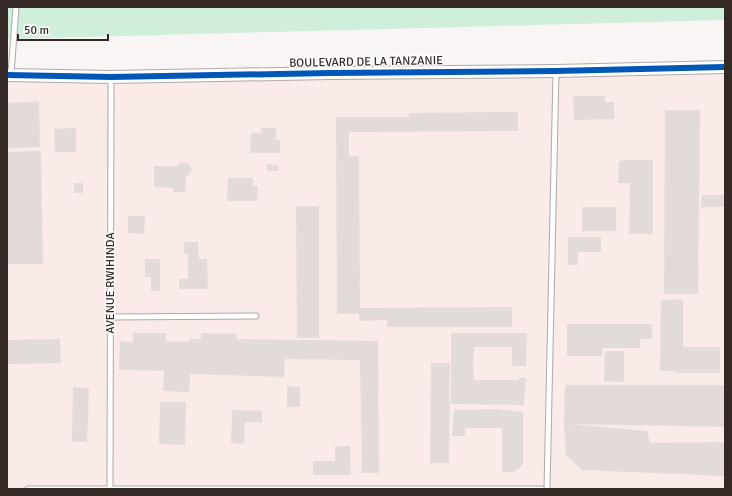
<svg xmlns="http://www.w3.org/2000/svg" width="732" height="496" font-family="Signika,sans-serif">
<rect width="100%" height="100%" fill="#f9f5f5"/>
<!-- built -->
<polygon fill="#faebe8" points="725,67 725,489 110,489 7,488 7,75"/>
<!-- green -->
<polygon fill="#d0efda" points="7,7 725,7 725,20 7,39"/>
<!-- building -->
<g fill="#e3dbd9">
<polygon points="573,96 605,96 605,102 614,102 614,119 574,120"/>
<polygon points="39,101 40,147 7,148 7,103"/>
<polygon points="665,110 700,110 698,294 664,294"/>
<polygon points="518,112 518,131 349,132 349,156 359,156 360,308 512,307 512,327 387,327 387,320 359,321 359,314 337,314 336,117 409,117 409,113"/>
<polygon points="76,128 76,152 55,152 54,129"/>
<polygon points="261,128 276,128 276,140 280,140 280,153 250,153 251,133 261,133"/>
<polygon points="41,151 43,264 7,264 7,152"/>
<polygon points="629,160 653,160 653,234 629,234 630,183 618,183 619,161"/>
<polygon points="185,162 190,165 192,170 189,175 186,176 185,192 173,192 173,188 154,187 154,166 178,166 179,163"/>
<polygon points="267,164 278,165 278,171 267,171"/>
<polygon points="228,178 253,178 253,186 258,186 257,201 227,201"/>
<rect x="74" y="183" width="9" height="10"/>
<polygon points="702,195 725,195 725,207 701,207"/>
<polygon points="296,206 319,206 319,338 297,338"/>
<rect x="582" y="207" width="34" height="24"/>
<polygon points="128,216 145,216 144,234 128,233"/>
<polygon points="568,237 601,237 601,252 578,252 578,265 568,265"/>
<polygon points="184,242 198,242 199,259 207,259 208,289 179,289 179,279 188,279 188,254 184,254"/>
<polygon points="145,259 160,259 160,291 151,291 151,277 145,277"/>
<polygon points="683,299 683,347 720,347 720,373 676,373 676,371 660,371 661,300"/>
<polygon points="567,324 652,324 652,339 640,339 640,348 602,348 602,356 567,356"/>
<polygon points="133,333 166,333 166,341 189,342 189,339 201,339 201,333 237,334 237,339 378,341 379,473 362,473 360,360 285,359 284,377 190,374 189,392 163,391 164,371 119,370 120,341 133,342"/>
<polygon points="451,333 527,333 526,366 512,366 512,347 474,347 473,366 474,380 519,380 519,378 526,378 524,405 451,404"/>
<polygon points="60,339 61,363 7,364 7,340"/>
<polygon points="605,351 624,351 624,382 604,381"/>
<polygon points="431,363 450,363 449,463 430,463"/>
<polygon points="565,385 725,385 725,427 569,424 647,431 650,443 725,442 725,476 582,470 566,455 564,424"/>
<polygon points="287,386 300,387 300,407 287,407"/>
<polygon points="73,387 89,388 87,442 72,442"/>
<polygon points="160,402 186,402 185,445 159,444"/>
<polygon points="498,409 523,412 523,465 514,472 502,472 502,428 465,428 465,436 452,436 454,410"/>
<polygon points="232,410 262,411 262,423 245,422 244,444 231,443"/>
<polygon points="335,446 350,446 351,475 313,475 313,461 335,461"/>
</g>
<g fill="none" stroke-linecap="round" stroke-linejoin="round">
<!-- service casing -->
<g stroke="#b0a9a8" stroke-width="7">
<g id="service">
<polyline points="11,74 16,7"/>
<polyline points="110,317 256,316"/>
<polyline points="28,489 542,489"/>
<polyline points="110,489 111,77"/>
<polyline points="547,489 556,71"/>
</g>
</g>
<!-- tertiary casing -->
<g stroke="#b0a9a8" stroke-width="14">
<polyline id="tertiary" points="7,75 111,77 330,73 556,71 725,67"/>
</g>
<!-- service -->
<use href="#service" stroke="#fefefe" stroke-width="5"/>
<!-- tertiary -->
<use href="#tertiary" stroke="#fefefe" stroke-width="12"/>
<!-- cycleway casing -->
<g stroke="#fff" stroke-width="8">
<polyline id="cycleway" points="7,75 111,77 330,73 556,71 725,67"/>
</g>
<!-- cycleway -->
<use href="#cycleway" stroke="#0057b8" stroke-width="6"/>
</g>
<g text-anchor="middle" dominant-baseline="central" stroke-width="3" stroke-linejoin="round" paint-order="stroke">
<!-- street labels -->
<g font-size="12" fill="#352926" stroke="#fff">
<text transform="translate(366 62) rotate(-1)">BOULEVARD DE LA TANZANIE</text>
<text transform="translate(110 283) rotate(-90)">AVENUE RWIHINDA</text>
</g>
</g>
<!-- border -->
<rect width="732" height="496" fill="none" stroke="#352926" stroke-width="16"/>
<!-- scale -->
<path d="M18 34v6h90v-6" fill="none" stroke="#352926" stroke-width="2"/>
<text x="24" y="34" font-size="12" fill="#352926" stroke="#ffffff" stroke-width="3" paint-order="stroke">50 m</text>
</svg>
